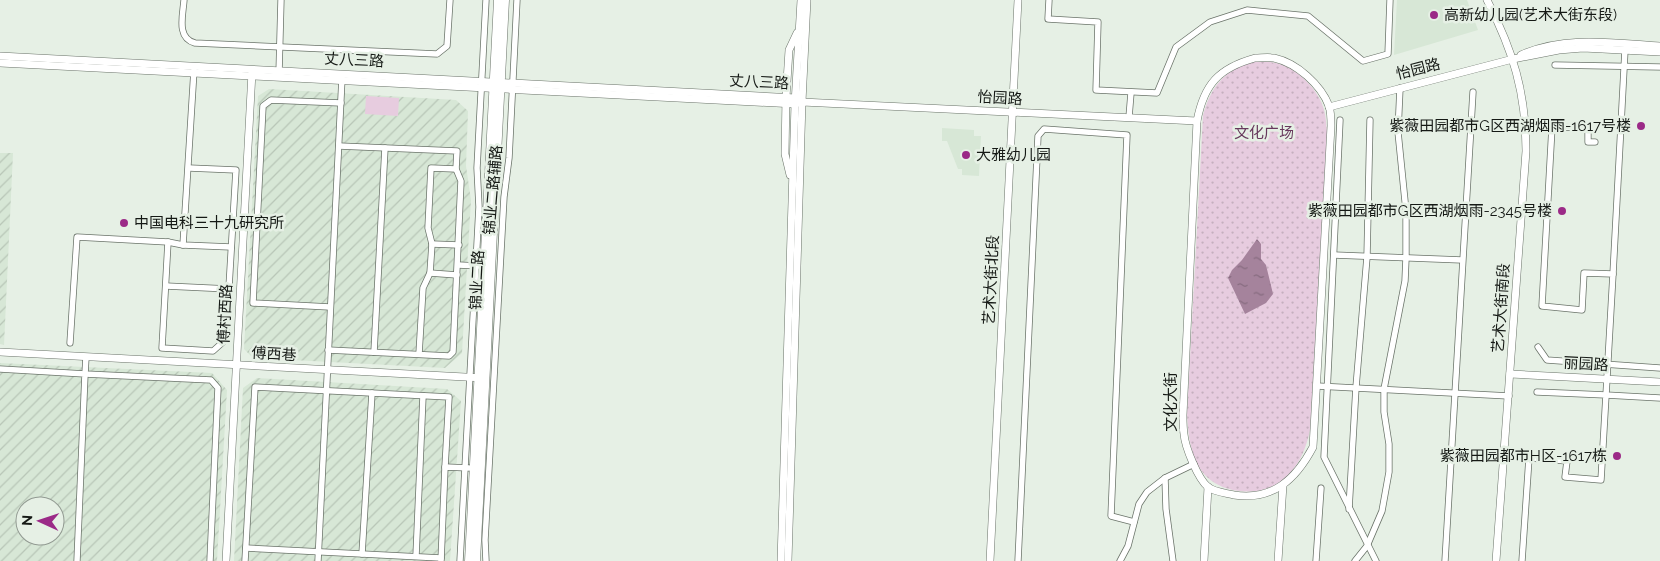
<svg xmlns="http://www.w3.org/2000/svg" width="1660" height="561" font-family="Raleway,'Noto Sans SC',sans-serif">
<defs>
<pattern id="industrial-furrows" width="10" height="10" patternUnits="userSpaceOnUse" patternTransform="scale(1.25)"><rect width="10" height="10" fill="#d7e7d6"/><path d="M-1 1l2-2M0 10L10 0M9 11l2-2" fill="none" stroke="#b8c6b7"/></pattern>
<pattern id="park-dots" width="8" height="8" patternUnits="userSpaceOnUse" patternTransform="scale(1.25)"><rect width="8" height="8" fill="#e7ccdf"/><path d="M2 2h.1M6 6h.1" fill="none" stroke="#c5afbe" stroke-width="1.8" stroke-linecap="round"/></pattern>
<pattern id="water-ripples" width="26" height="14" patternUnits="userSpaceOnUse" patternTransform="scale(1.25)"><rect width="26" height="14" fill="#a5839c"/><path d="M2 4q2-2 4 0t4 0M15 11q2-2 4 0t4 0" fill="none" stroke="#856a7e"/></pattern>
</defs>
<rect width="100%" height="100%" fill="#e6f0e5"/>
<!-- built -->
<g fill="#d7e7d6">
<polygon points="1397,0 1467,0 1478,30 1394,55"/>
<polygon points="942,128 974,130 974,136 981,136 979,176 962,175 962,169 958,169 947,141 942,141"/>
</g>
<!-- industrial -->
<g fill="url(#industrial-furrows)" fill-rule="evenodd">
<polygon points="269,89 456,100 468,111 466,166 471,200 462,353 445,368 253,358 244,349 258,96"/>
<polygon points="0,153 13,153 4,345 0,344"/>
<path d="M0 363 212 373 227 390 217 561H0ZM25 506H55V536H25Z"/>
<polygon points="257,378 447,389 461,401 450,561 234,561 243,388"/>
</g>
<!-- grass -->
<polygon fill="#e7ccdf" points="366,96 399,98 398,116 365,114"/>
<!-- park -->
<path fill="url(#park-dots)" d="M1252 62C1260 62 1269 61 1276 63 1295 67 1315 86 1322 104 1326 113 1326 123 1327 132L1310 430C1303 466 1280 496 1240 491 1229 490 1217 486 1208 478 1191 463 1188 435 1187 414L1203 116C1210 88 1224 70 1252 62Z"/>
<!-- water -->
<polygon fill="url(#water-ripples)" points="1257,239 1261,244 1261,259 1266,265 1273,294 1266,303 1245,314 1228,278 1232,270 1242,260"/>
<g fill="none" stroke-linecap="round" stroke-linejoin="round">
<!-- minor casing -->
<g stroke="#6a7369" stroke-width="7">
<g id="minor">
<path d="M184 0C183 15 176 38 195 43L437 54 447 46 450 0"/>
<polyline points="1049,0 1048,19 1098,22 1096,90 1157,93 1176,47 1210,22 1247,10 1308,16 1363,61 1388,54 1390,0"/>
<polyline points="1555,65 1660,67"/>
<polyline points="279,73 281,0"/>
<polyline points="1129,117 1131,93"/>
<polyline points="1340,120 1324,457 1376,561"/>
<polyline points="1595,142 1588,142 1588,128 1552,127 1542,306 1582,310 1584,273 1613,274 1606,395 1660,398"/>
<polyline points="168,242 162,348 213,351 223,342 226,337 236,170 189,168"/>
<polyline points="432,244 459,245"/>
<polyline points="183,245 194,70"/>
<polyline points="1334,255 1462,260"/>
<polyline points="458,265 479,266"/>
<polyline points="430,273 457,275"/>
<polyline points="1613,274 1625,50"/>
<polyline points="166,286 229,289"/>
<polyline points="330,307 253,303 263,106 271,100 341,103"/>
<polyline points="70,343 77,237 168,242 183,245 231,247"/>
<polyline points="1538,347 1547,360 1660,368"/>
<polyline points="328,350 449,356 453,352 461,181 456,169 457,151 339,146"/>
<polyline points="374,352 385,148"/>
<polyline points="419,354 423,288 430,273 432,244 428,228 431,168 456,169"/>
<polyline points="86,357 85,374 211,380 218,388 210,561"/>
<polyline points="0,369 85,374 77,561"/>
<polyline points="1317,386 1509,396"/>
<polyline points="1165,478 1166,509 1173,561"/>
<polyline points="1349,509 1356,387 1367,257 1370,120"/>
<polyline points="246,548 441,558"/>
<polyline points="362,554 372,393"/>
<polyline points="416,556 423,396"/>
<polyline points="245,561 255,387 449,397 445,467"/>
<polyline points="318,561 342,78"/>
<polyline points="441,561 445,467 469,468"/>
<polyline points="460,561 479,207 477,168 486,0"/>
<polyline points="486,561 485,540 504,197 509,158 517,0"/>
<polyline points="1018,561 1038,136 1044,129 1127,135 1111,516 1134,522"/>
<polyline points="1120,561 1128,546 1139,504 1147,492 1165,478 1194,464"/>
<polyline points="1316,561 1321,488"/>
<polyline points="1355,561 1367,546 1382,511 1389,472 1389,444 1384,412 1384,389 1405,281 1406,258 1406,211 1398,132 1400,88"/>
<polyline points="1445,561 1473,92"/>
<polyline points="1522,561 1529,458 1567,461 1565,477 1601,480 1606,395 1537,392"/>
</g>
</g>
<!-- tertiary casing -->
<g stroke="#6a7369" stroke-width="8">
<g id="tertiary">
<path d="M1487 0C1513 51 1526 92 1526 151L1496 561"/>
<path d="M1521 55C1564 35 1614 43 1660 46"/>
<polyline points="0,56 796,98 802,102"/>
<path d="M1255 58C1261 58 1268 57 1274 58 1297 63 1321 85 1329 106 1331 112 1331 119 1331 126L1313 447C1296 479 1273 501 1234 495 1226 493 1214 492 1208 487 1198 479 1185 447 1184 434 1183 428 1183 421 1183 415L1197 121C1204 84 1219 68 1255 58Z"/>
<polyline points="0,63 795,104 802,102 1197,121"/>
<polyline points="1329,107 1513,59 1559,50 1583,48 1660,52"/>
<polyline points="790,175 785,154 786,97 789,50 797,33"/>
<polyline points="0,352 484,378"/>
<polyline points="1510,374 1660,382"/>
<polyline points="226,561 252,72"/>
<polyline points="781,561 795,104 801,0"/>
<polyline points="788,561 802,102 807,0"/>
<polyline points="990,561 1018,0"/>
<polyline points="1204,561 1208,487"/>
<polyline points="1278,561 1283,485"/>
</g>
</g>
<!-- secondary casing -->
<g stroke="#6a7369" stroke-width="9">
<g id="secondary">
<polyline points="469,561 498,0"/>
<polyline points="476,561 505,0"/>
</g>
</g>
<!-- minor -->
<use href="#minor" stroke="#fff" stroke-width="5.5"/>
<!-- tertiary -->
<use href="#tertiary" stroke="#fff" stroke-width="7"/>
<!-- secondary -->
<use href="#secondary" stroke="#fff" stroke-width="8"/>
</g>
<!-- markers -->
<g fill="#9b2a87" stroke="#e6f0e5" stroke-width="2">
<circle cx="1434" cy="15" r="5"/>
<circle cx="1641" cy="126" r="5"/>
<circle cx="966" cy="155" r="5"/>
<circle cx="1562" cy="211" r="5"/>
<circle cx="124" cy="223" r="5"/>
<circle cx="1617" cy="456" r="5"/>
</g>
<g text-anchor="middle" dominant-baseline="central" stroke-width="5" stroke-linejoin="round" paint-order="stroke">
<!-- poi labels -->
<g font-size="15" fill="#151915" stroke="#e6f0e5" text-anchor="start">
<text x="1444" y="15">高新幼儿园(艺术大街东段)</text>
<text x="1631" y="126" text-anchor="end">紫薇田园都市G区西湖烟雨-1617号楼</text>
<text x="976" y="155">大雅幼儿园</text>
<text x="1552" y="211" text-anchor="end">紫薇田园都市G区西湖烟雨-2345号楼</text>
<text x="134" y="223">中国电科三十九研究所</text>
<text x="1607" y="456" text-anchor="end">紫薇田园都市H区-1617栋</text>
</g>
<!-- street labels -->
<g font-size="15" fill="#151915" stroke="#e6f0e5">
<text transform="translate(354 60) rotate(3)">丈八三路</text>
<text transform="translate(1418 69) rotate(-14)">怡园路</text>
<text transform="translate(759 82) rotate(3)">丈八三路</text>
<text transform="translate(1000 98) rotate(3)">怡园路</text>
<text transform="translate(493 190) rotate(-85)">锦业二路辅路</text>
<text transform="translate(477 280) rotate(-87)">锦业二路</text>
<text transform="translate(991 280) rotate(-87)">艺术大街北段</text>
<text transform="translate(1501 308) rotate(-86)">艺术大街南段</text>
<text transform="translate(225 314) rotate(-87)">傅村西路</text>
<text transform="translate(274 354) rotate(3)">傅西巷</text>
<text transform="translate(1586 364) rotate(3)">丽园路</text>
<text transform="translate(1171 402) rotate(-90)">文化大街</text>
</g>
<!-- park labels -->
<g font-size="15" fill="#67385c" stroke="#e6f0e5">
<text x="1264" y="133">文化广场</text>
</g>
</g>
<!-- north arrow -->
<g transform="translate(40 521) rotate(273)"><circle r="24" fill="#e6f0e5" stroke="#929a92"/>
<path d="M0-4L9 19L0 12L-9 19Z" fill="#9b2a87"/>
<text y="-8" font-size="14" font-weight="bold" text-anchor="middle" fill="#151915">N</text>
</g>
</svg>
